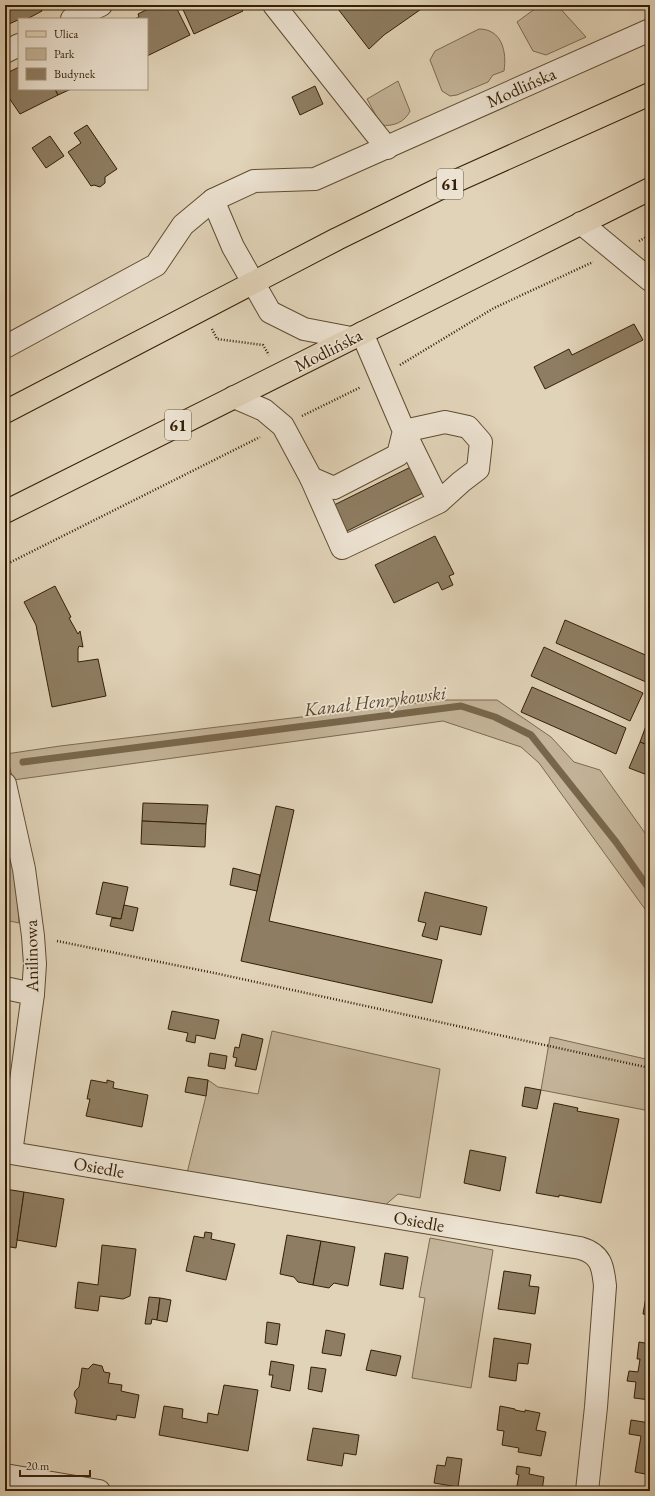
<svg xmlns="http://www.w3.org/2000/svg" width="655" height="1496" font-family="'EB Garamond',serif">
<rect width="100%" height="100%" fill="#e1d3b8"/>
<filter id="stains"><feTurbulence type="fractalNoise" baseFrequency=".005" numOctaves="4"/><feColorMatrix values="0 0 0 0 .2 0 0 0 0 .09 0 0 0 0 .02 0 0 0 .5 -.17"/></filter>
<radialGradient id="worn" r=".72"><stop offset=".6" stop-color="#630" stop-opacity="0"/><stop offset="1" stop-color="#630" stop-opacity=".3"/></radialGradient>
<!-- green -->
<g fill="#c4b499" stroke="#7c6a4e">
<polygon points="540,5 557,5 586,37 546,55 533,51 517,22"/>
<path d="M479 29C502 29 507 52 504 71L493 75 488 82 457 95 450 96 442 91 430 60 435 51Z"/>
<path d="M398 81 410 111C405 122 393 127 381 125L367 99Z"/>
<polygon points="442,700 497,700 551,737 574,762 600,770 650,840 650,916 539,763 521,747 443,721 13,780 6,754 60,746"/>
<polygon points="5,833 16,878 19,923 5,920"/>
<polygon points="272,1031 440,1069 420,1198 398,1194 383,1207 187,1173 206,1096 208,1080 218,1087 258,1094"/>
<polygon points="550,1037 650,1060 650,1111 541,1090"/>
<polygon points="430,1238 493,1250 471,1388 412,1378 425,1298 419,1297"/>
</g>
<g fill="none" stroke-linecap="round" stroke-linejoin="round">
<!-- stream -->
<polyline stroke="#78664b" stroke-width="7" points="23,762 461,706 495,717 531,735 616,842 650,890"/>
</g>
<!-- building -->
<g fill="#8e7d62" stroke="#341f04">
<polygon points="5,5 48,5 41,8 42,11 27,19 19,19 19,21 18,20 9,24 5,15"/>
<polygon points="156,5 175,5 190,35 147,56 147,19 134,19 139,17 138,14"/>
<polygon points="181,5 238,5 243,11 194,34"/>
<polygon points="345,5 427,5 384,35 369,49 338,9"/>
<polygon points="5,15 9,24 5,26"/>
<polygon points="19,67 19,89 55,89 58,95 20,114 5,92 5,78 9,76 7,73"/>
<polygon points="315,86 323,104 300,115 292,97"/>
<polygon points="55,89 71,89 58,95"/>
<polygon points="87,125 117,169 105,177 105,183 100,187 94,185 91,186 68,152 81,143 74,133"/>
<polygon points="50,136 64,156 46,168 32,148"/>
<polygon points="634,324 643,340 545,389 534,367 569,349 572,355"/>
<polygon points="427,459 439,485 343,533 330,507"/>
<polygon points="435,536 454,574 449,576 453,585 442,590 438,582 394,603 375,565"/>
<polygon points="55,586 71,617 69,618 78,634 80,631 83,647 79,646 78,649 78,662 98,659 106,696 52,707 36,625 24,602"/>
<polygon points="565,620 650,657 650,673 646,682 556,643"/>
<polygon points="544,647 643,693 630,721 531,676"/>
<polygon points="532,687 626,728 616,754 521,712"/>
<polygon points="650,715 650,746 640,742"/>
<polygon points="640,742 650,746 650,776 629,768"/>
<polygon points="143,803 208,805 206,824 142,821"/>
<polygon points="276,806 294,810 269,921 442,960 432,1003 241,961"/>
<polygon points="142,821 206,824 205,847 141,844"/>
<polygon points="233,868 260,875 257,891 230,885"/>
<polygon points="103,882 128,887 121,919 96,914"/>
<polygon points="425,892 487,907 481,935 440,926 437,940 422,936 426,923 418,921"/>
<polygon points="124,905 138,908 133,931 110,926 112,918 121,919"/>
<polygon points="172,1011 219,1020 215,1039 196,1035 195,1043 186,1041 188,1033 168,1029"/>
<polygon points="242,1034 263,1039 256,1070 235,1066 237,1058 233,1057 235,1047 239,1048"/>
<polygon points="210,1053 227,1056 225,1069 208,1066"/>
<polygon points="188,1077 208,1080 206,1096 185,1092"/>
<polygon points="91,1080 107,1083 107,1080 114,1082 113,1088 148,1095 142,1127 86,1116 90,1099 87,1099"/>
<polygon points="525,1087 541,1090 537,1109 522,1106"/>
<polygon points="554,1103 578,1108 577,1111 619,1119 601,1203 559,1195 559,1197 536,1193"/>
<polygon points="470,1150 506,1157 500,1191 464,1183"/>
<polygon points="5,1189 24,1192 16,1248 5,1246"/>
<polygon points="24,1192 64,1199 56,1247 17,1240"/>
<polygon points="205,1232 212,1233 211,1239 235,1244 226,1280 186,1271 194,1236 204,1238"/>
<polygon points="287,1235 321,1241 313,1285 298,1282 294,1277 280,1274"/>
<polygon points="321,1241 355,1247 348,1286 334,1283 329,1288 313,1285"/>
<polygon points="102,1245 136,1249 130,1296 123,1299 100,1296 98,1311 75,1308 78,1282 98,1285"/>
<polygon points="385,1253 408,1257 403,1289 380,1285"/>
<polygon points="504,1271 531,1275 529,1286 539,1287 535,1314 498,1309"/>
<polygon points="650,1292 650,1315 643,1314 646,1297 649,1297"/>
<polygon points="149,1297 160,1298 157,1320 152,1319 151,1324 145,1324"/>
<polygon points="160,1298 171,1300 167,1322 157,1320"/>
<polygon points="267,1322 280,1324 277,1345 265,1343"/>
<polygon points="326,1330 345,1334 341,1356 322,1353"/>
<polygon points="494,1338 531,1344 528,1364 518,1363 516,1381 489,1377"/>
<polygon points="639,1342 650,1344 650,1400 634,1398 636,1382 627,1381 629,1371 638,1372 640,1359 637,1359"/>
<polygon points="371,1350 401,1356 396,1376 366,1370"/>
<polygon points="271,1361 294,1365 290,1391 271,1387 273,1375 269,1375"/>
<polygon points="93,1364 102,1366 104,1372 110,1373 108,1383 122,1385 121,1391 139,1395 135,1418 117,1415 116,1420 75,1413 77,1401 74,1395 75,1391 79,1387 82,1368 88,1369"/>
<polygon points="311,1367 326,1369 322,1392 308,1389"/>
<polygon points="224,1385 258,1390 248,1451 159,1435 164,1406 183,1409 182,1418 207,1423 208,1413 218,1415"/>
<polygon points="500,1406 515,1409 515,1410 525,1412 525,1410 540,1413 536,1430 546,1432 541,1456 518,1452 519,1448 502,1445 504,1431 497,1430"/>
<polygon points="631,1420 650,1423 650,1475 635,1472 641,1436 629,1434"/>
<polygon points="313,1428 359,1435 356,1455 344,1453 342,1466 307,1460"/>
<polygon points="447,1457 462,1459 458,1487 434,1483 437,1465 445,1466"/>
<polygon points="517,1466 530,1468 529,1474 544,1477 542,1491 516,1491 519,1475 516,1474"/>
</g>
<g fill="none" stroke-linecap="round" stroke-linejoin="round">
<!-- minor casing -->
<g stroke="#5f4c31" stroke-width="24">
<g id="minor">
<polyline points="274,5 387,148"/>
<polyline points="72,19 101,5"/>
<polyline points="5,52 19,45"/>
<polyline points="213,200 233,247 270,312 304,329 351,338"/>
<polyline points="581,223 650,280"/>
<polyline points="5,347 156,265 183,225 213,200 254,181 315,179 650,30"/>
<polyline points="234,397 264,410 283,426 311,478 334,488 398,455 404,431 362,333"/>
<polyline points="311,478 342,548 439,502 404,431 445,422 468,427 481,442 478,469 461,482 439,502"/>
<polyline points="5,784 24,869 33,936 35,964 33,994 11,1153"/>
<polyline points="5,988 33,994"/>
<path d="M5 1152 580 1248C601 1254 603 1266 605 1286L596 1407 587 1491"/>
<polyline points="5,1475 99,1491"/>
</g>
</g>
<!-- major casing -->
<g stroke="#341f04" stroke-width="24">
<g id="major">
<polyline points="5,412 337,239 447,185 650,94"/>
<polyline points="5,512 650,189"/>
</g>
</g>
<!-- path -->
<g stroke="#341f04" stroke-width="2.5" stroke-dasharray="1 2" stroke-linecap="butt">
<polyline points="639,241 650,235"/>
<polyline points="212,329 217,339 263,345 269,355"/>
<polyline points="400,365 494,308 593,262"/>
<polyline points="302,416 361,387"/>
<polyline points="5,565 260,437"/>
<polyline points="57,941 219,974 650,1068"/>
</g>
<!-- minor -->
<use href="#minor" stroke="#ece2d1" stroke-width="22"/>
<!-- major -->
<use href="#major" stroke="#e1d3b8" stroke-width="22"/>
</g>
<g text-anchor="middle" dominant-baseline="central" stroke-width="3.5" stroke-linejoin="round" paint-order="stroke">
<!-- shield labels -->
<g fill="#ece2d1" stroke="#6b5a42" stroke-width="1">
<rect x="437" y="169" width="26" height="30" rx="3"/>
<rect x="165" y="410" width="26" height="30" rx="3"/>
</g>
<g font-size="17" font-weight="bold" fill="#341f04">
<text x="450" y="184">61</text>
<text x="178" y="425">61</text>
</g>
<!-- street labels -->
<g font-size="18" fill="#341f04" stroke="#ece2d1">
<text transform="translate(521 87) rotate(-24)">Modlińska</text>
<text transform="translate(328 350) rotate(-27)">Modlińska</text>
<text transform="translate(31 956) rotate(-91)">Anilinowa</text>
<text transform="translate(99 1167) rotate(10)">Osiedle</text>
<text transform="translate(419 1221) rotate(10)">Osiedle</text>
</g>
<!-- water labels -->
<g font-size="19" font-style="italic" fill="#5c492e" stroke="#ece2d1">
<text transform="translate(375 701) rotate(-7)">Kanał Henrykowski</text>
</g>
</g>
<!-- margin -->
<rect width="655" height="1496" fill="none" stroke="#e1d3b8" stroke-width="20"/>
<rect x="6" y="6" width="643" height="1484" fill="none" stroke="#341f04" stroke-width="2"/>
<rect x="10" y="10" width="635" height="1476" fill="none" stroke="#341f04"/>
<!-- legend -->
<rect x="18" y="18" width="130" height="72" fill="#ece2d1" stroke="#a2947f"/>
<rect x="26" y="31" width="20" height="6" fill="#e1d3b8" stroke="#a2947f"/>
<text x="54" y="38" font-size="12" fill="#341f04">Ulica</text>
<rect x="26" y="48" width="20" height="12" fill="#c4b499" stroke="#a2947f"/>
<text x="54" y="58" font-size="12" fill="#341f04">Park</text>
<rect x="26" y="68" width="20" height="12" fill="#8e7d62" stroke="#a2947f"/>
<text x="54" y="78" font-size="12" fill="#341f04">Budynek</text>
<!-- scale -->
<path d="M20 1470v6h70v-6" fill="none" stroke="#341f04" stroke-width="2"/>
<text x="26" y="1470" font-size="12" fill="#341f04" stroke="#ece2d1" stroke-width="3" paint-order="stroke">20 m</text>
<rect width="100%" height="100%" filter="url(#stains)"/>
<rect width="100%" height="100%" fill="url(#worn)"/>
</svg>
